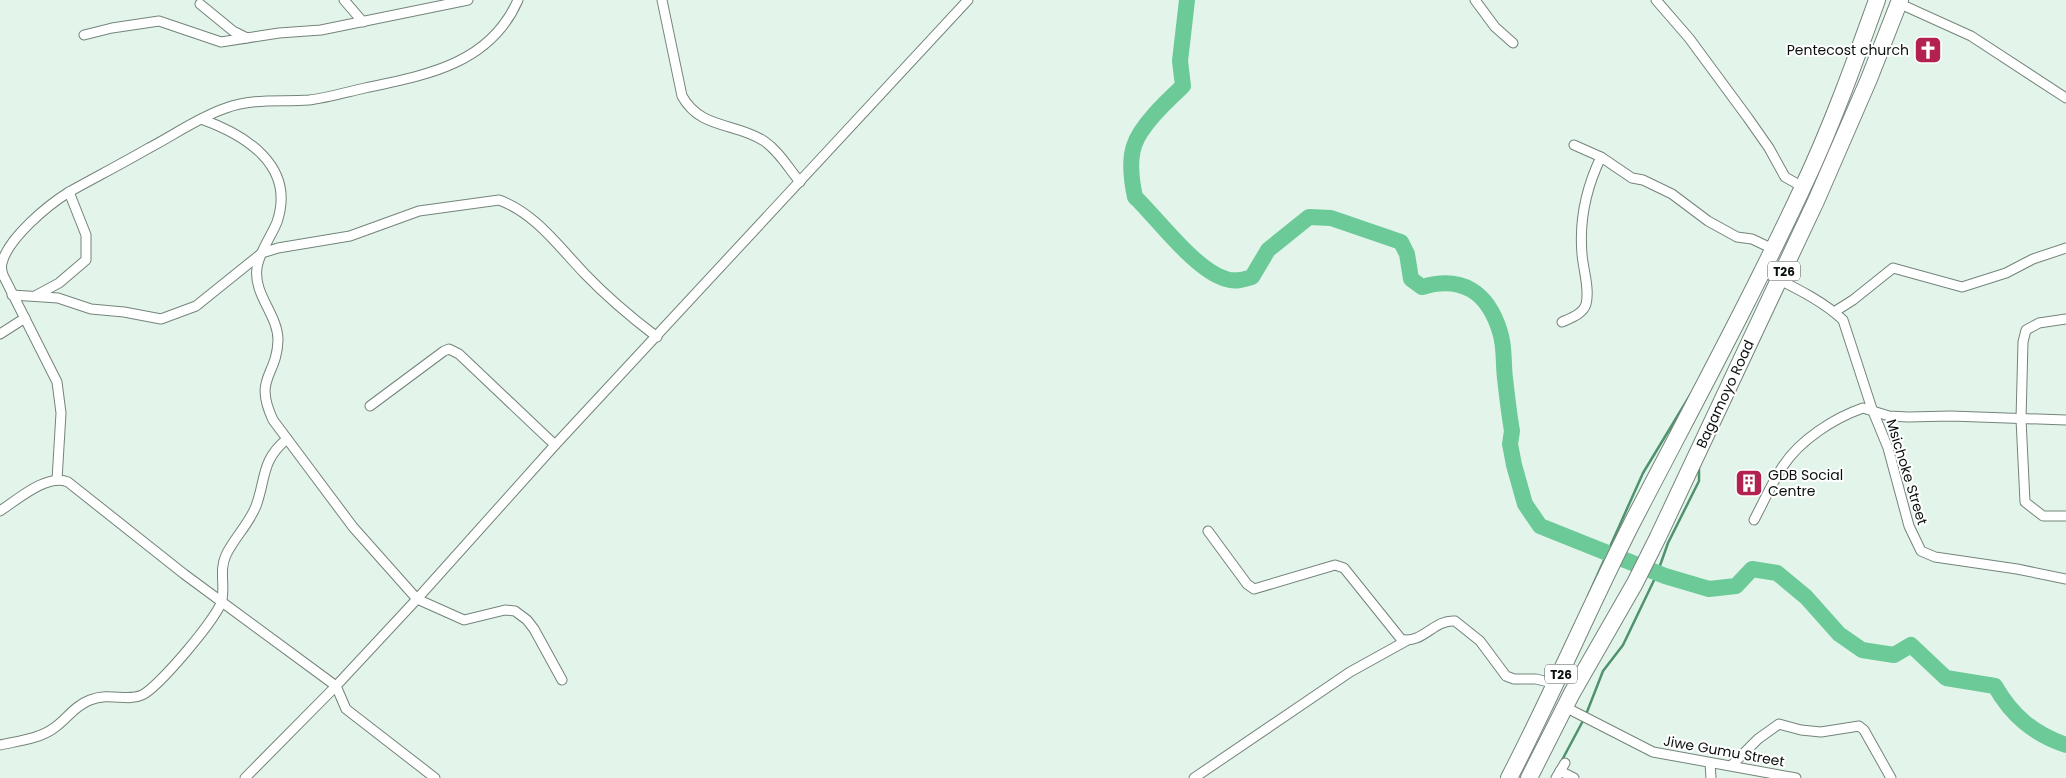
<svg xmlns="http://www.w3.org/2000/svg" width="2066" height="778" font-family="Poppins,sans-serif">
<rect width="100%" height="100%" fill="#e3f5ea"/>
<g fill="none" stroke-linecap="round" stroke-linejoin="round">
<!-- stream -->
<g stroke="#4e926e" stroke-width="2.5">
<polyline points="1588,596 1643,473 1692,392"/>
<polyline points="1561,762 1585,717 1603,671 1623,645 1657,574 1668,543 1699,481 1699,469"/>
</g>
<!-- river -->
<path stroke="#6bca97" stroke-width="16" d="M1187 0 1180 61 1183 86C1167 101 1140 126 1134 146 1129 161 1132 183 1135 197 1158 219 1196 271 1226 279 1235 282 1243 280 1252 277L1268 250 1309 217 1331 218 1401 242 1407 254 1411 279 1422 287C1462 275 1488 292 1500 332 1505 347 1503 363 1505 378 1507 396 1509 414 1512 431L1510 444 1514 465 1525 504 1540 526 1665 576 1709 589 1736 586 1752 569 1777 573 1806 597 1839 634 1862 650 1894 655 1911 645 1946 678 1995 686C2012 716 2034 734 2066 745"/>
<!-- street casing -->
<g stroke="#74847a" stroke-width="11">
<g id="street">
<polyline points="344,0 363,22"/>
<path d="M662 0 682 96C701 130 735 122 764 141 779 151 789 169 800 182"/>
<polyline points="1475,0 1495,27 1513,43"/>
<polyline points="1656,0 1689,38 1748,118 1769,148 1785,177 1803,187"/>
<polyline points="1898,3 1971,36 2066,98"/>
<polyline points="200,4 233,31 247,38"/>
<polyline points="84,35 112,28 159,21 221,42 279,33 321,30 468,0"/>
<path d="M201 119C246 135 296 166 277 222 271 237 259 252 257 268 253 294 278 315 278 340 277 377 253 377 273 420L353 527 417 599 464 620 505 610 515 611 527 620 534 629 562 680"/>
<polyline points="1574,145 1601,157 1632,178 1643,180 1672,194 1708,221 1737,237 1752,239 1773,249"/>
<path d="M1762 271C1789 285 1821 299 1843 320L1872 409 1888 448 1909 526 1921 551 1935 557 2017 569 2066 579"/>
<path d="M12 295 58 298 91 309 124 312 161 319 196 306 262 253 278 248 350 236 419 211 499 200C535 213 559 247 585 274 607 297 632 318 657 337"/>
<polyline points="35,296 59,283 86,260 86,235 69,192"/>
<polyline points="1834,312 1853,300 1893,268 1962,287 2006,273 2033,259 2066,248"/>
<polyline points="2066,319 2039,323 2026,330 2023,342 2021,419 2025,502 2043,516 2066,516"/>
<path d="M1562 322C1571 318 1583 314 1586 304 1590 289 1583 269 1582 254 1579 219 1586 188 1601 157"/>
<polyline points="0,334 25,318"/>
<polyline points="370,406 444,351 449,349 459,354 555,445"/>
<path d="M57 480 61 413 57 382 3 275C2 272 1 267 2 263 8 238 48 205 69 192 96 177 123 163 149 148 174 135 199 117 226 108 253 98 281 102 309 100 327 98 347 92 365 88 427 75 490 64 518 0"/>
<path d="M0 511C17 500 47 473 68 482L184 574 336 686 245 778"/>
<path d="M1754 520C1763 503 1772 483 1783 466 1800 440 1834 418 1863 408L1889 416 1908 417 1951 416 2066 420"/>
<path d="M1208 531 1247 584 1254 589 1335 565 1344 568 1401 639C1422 645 1434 619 1455 621L1480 641 1506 676 1514 679H1536L1557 684"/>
<polyline points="1567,708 1653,752 1796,778"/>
<path d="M0 745C18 741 39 739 54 728 67 719 74 706 90 700 110 692 127 702 142 695 158 688 219 616 222 600 225 584 219 570 226 555 234 538 249 524 256 506 266 479 261 460 287 439"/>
<polyline points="1710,763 1711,778"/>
<polyline points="1732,765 1758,739 1779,724 1801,730 1821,732 1859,726 1864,730 1891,778"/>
<polyline points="1560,771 1574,778"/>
<polyline points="435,778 346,709 336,686 417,599 555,445 968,0"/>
<polyline points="1194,778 1350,672 1406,641"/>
<polyline points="1556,778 1565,763"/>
</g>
</g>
<!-- highway casing -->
<g stroke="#74847a" stroke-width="18">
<g id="highway">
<path d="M1509 778C1552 695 1589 608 1631 525 1689 413 1749 303 1802 189 1831 128 1854 64 1877 0"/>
<polyline points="1529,778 1572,693 1635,583 1658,537 1816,201 1869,79 1900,0"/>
</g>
</g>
<!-- street -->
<use href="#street" stroke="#fff" stroke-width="9"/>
<!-- highway -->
<use href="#highway" stroke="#fff" stroke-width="16"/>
</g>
<!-- icons -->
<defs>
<g id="church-square" transform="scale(1.4375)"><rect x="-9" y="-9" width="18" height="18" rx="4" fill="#b2214f" stroke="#fff"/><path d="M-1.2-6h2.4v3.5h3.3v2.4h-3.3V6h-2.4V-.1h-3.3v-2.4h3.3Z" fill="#fff"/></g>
<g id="building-square" transform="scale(1.4375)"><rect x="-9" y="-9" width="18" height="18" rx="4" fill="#b2214f" stroke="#fff"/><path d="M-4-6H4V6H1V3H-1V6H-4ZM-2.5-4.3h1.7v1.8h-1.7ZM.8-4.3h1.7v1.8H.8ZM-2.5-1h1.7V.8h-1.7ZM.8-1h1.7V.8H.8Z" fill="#fff"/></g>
</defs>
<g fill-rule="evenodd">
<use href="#church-square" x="1928" y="50"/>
<use href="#building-square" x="1749" y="483"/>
</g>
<g text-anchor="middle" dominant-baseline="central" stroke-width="4" stroke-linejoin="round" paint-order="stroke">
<!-- shield labels -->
<g fill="#fff" stroke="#545856" stroke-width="1">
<rect x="1768" y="261.5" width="32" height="19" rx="4"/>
<rect x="1545" y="664.5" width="32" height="19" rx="4"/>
</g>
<g font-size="12" font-weight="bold" fill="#0a100d">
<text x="1784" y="271">T26</text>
<text x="1561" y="674">T26</text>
</g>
<!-- poi labels -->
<g font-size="14" fill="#0a100d" stroke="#fff" text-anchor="end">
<text x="1909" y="50">Pentecost church</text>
<text x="1768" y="475" text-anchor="start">GDB Social<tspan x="1768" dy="16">Centre</tspan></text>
</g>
<!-- street labels -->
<g font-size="14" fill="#0a100d" stroke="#fff">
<text transform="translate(1725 394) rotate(-65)">Bagamoyo Road</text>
<text transform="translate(1907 472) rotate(73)">Msichoke Street</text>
<text transform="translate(1724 751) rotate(10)">Jiwe Gumu Street</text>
</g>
</g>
</svg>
